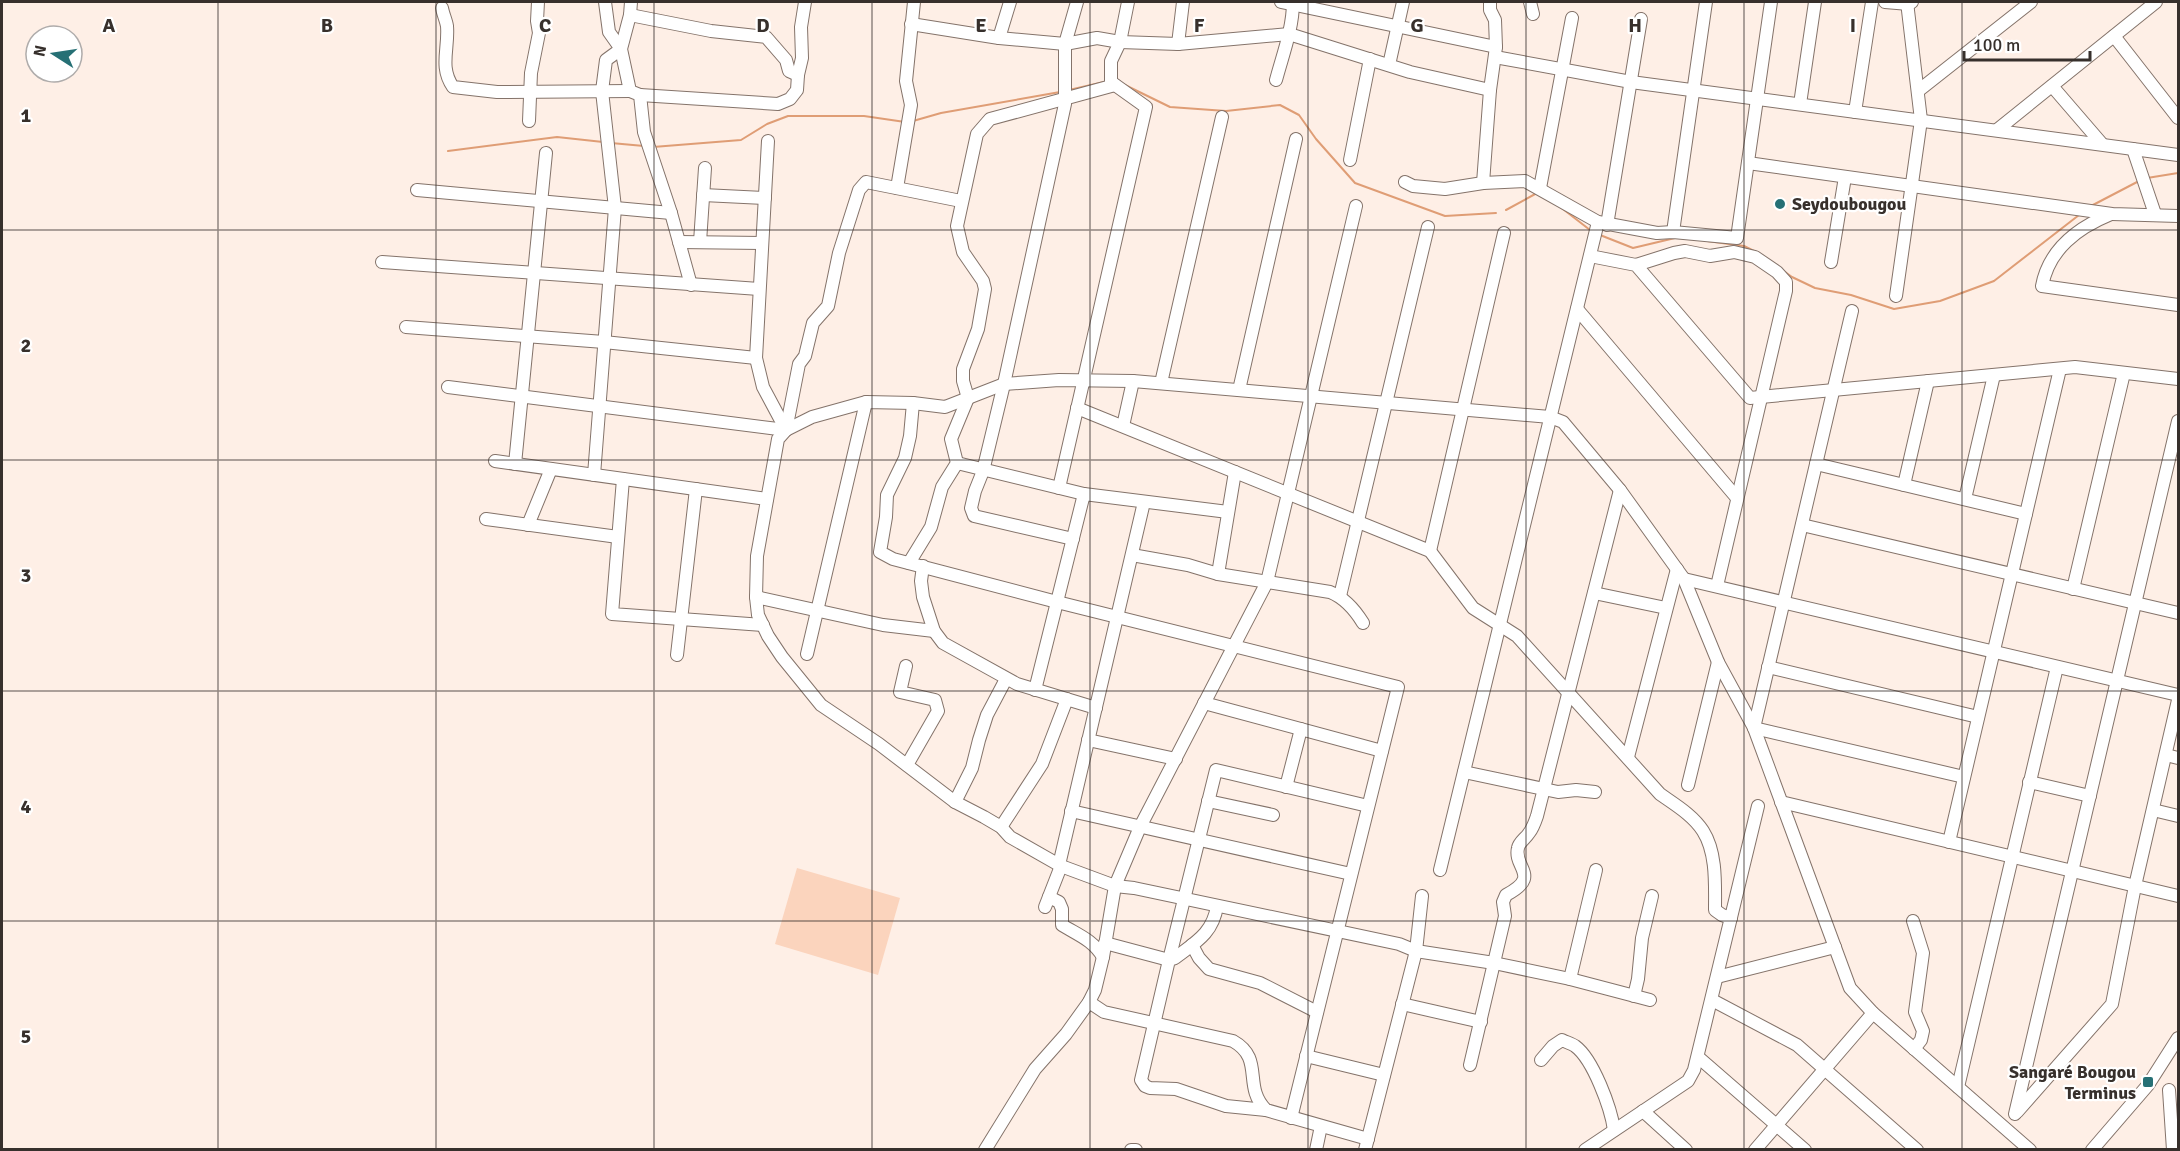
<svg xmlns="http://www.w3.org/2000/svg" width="2180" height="1151" font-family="Signika,sans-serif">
<rect width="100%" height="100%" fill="#feefe6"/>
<!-- green -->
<polygon fill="#fbd4bd" points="797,868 900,898 878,975 775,944"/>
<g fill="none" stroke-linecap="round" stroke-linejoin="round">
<!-- stream -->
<g stroke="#df9d75" stroke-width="2">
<polyline points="1123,84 1170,107 1226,111 1280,105 1299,115 1316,139 1355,183 1445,216 1496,213"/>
<polyline points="1069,90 1104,82"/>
<polyline points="913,121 941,113 1060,92"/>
<polyline points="611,143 644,146"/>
<polyline points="653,147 741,140 767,124 788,116 864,116 905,122"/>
<polyline points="448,151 557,137 603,142"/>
<polyline points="2147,178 2178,173"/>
<polyline points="1559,206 1590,230"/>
<polyline points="2091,206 2139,181"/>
<polyline points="1506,210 1537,193"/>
<polyline points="1600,235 1633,248 1675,238"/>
<polyline points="1707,241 1744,246 1754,251"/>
<polyline points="1781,269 1792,277 1815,288 1851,295 1894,309 1940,301 1994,281 2079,215"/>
</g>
<!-- minor casing -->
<g stroke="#84736a" stroke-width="14">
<g id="minor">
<polyline points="631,2 630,15 621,49 630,91 640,95 644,132 671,213 691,285"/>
<polyline points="1281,2 1496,47"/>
<polyline points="1530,2 1533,14"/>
<polyline points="1885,2 1909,4 1912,2"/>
<path d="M442 8C443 14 446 20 447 26 449 49 439 67 453 87L497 92 630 91"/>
<polyline points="630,15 711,31 766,37 786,60 789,71 798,75"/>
<polyline points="911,24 999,38 1065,44 1097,38 1120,42 1178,44 1289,34 1410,72 1490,90"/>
<polyline points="2114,36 2178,118"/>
<polyline points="999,38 1010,2"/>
<polyline points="1178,44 1183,2"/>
<polyline points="1495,57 1631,82 2178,155"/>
<polyline points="1389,65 1403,2"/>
<path d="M1276 80C1283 54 1293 28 1293 2"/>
<polyline points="2052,86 2102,144"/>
<polyline points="1918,91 2031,2"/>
<polyline points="640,95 778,104 790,99 797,90 798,75 802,58 801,27 805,2"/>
<polyline points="1800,104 1815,2"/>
<polyline points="1855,112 1872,2"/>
<polyline points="529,121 531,73 539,33 537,21 538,2"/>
<polyline points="1997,130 2156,2"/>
<polyline points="768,141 756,358 763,387 786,430"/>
<polyline points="2133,149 2155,214"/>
<polyline points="1350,160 1370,59"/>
<polyline points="1748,163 2112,214 2178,216"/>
<polyline points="1405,182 1413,186 1445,189 1483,183 1525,181 1598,222 1657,233 1673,232 1737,238 1771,2"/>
<polyline points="1483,183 1490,90 1496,47 1495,20 1490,10 1490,2"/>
<polyline points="897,188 911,105 906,81 914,2"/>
<polyline points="1540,188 1572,18"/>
<polyline points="417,190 671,213"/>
<polyline points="703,195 765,198"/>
<path d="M2111 214C2077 228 2049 249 2042 286L2178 305"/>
<polyline points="1607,225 1641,19"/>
<polyline points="1673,232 1706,2"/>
<polyline points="679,242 762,243"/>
<polyline points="700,242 705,168"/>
<polyline points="1590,256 1636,265 1750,398 2075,367 2178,379"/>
<polyline points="382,262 759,289"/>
<polyline points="1831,262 1845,177"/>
<polyline points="1636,265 1674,253 1685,251 1710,256 1734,252 1755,257 1777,272 1786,282 1786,291 1717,586"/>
<polyline points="1896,296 1921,120 1907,2"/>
<polyline points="1577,309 1737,498"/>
<polyline points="406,327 604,342 756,358"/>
<polyline points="1161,383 1222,117"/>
<polyline points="448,387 786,430"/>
<polyline points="1239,390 1296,139"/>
<polyline points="913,403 910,436 905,458 887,495 886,517 880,552 893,559 1057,602 1398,687 1291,1118"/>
<path d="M1077 408 1430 551 1473 608 1517 636 1660 794C1674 804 1693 815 1703 831 1717 853 1715 885 1715 910L1722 915 1731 918"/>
<polyline points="1123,426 1133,381"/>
<polyline points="786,430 799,364 805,356 813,323 828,306 839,253 859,190 866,182 961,201"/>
<polyline points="495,461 767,499"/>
<polyline points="957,463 1084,494 1228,512"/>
<polyline points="515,464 546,153"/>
<polyline points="1816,464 2026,514"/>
<polyline points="594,475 615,208 602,91 606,60 621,49 609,32 605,2"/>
<polyline points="623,479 612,614 763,625"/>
<polyline points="1904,485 1928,381"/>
<polyline points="1059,488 1146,107 1111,82 1111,61 1120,42 1128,2"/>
<polyline points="1965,499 1994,375"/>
<polyline points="486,519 618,537"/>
<polyline points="528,525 551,469"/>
<polyline points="1802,525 2178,613"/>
<polyline points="1073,539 974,516 971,508 975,491 983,471 1004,384 1065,104 1065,44 1077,2"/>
<polyline points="1430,551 1504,233"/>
<path d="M1132 555 1188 565 1218 574 1330 592C1345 598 1355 610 1363 623"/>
<polyline points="909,563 931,527 942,487 957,463 951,439 968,398 963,381 963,369 978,329 985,289 983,281 963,252 957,226 977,134 990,119 1115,85"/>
<polyline points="923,566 921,581 923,597 934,631 943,643 1017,684 1096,708"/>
<polyline points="1218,574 1235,472"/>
<polyline points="1684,579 2178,695"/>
<polyline points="2073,589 2124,373"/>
<polyline points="1594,593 1666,608"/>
<polyline points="1340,596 1428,227"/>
<polyline points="756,597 883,625 934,631"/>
<polyline points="807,654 866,402"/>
<polyline points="677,655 696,489"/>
<polyline points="906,666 900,692 935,700 938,711 907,765"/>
<polyline points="1768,667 1978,717"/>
<polyline points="1035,690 1084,494"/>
<polyline points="1204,703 1382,751"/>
<polyline points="1754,728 1852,311"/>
<polyline points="1754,728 1964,777"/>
<polyline points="1088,740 1176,759"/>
<polyline points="2166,755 2178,758"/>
<polyline points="1628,757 1677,569"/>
<polyline points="1464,772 1558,792 1576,790 1595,792"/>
<polyline points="2029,782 2090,796"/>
<polyline points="1688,785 1718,662"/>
<polyline points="1286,787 1301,729"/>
<polyline points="1208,801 1273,815"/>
<polyline points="955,802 972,768 979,740 987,715 1006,679"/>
<polyline points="1781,802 2178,896"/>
<polyline points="2153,810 2178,816"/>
<polyline points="1071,811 1351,874"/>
<polyline points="1001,827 1042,764 1067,699"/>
<polyline points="1949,842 2060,369"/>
<polyline points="1059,865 1144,502"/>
<polyline points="1440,870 1598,222"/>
<path d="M1049 897 1059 902 1062 909V925C1078 935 1093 940 1103 957"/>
<path d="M1217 906C1213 933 1196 942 1175 958L1169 960 1141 1080 1145 1086 1150 1088 1176 1089 1226 1106 1266 1110"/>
<polyline points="1045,907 1061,866"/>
<polyline points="1913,921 1923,953 1915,1012 1923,1031 1921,1040 1914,1049"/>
<polyline points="1105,943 1169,960 1216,770 1368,806"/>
<polyline points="1192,945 1199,958 1209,969 1260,983 1317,1012"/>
<polyline points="1717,977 1835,947"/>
<polyline points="1570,979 1596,870"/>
<polyline points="1634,996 1638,979 1642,938 1652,896"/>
<polyline points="1650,1000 1570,979 1494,963 1416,951 1399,944 1134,888 1115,886 1061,866 1010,837 1001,827 984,817 955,802 879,744 821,705 782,657 768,636 758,615 756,597 757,556 778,439 786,430 812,417 866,402 913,403 945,407 1004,384 1059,380 1133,381 1550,417 1563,422 1620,490 1684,579 1718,662 1754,728 1850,988 1873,1013 2030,1150"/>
<polyline points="1712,1000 1797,1045 1917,1150"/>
<path d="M1089 1002 1104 1012 1233 1041C1265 1059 1242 1086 1266 1110L1368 1139"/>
<polyline points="1402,1004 1481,1022"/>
<polyline points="1306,1056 1384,1075"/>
<polyline points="1698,1057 1805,1150"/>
<path d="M1541 1060 1553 1046 1562 1040C1566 1042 1572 1044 1575 1046 1593 1059 1611 1108 1614 1130"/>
<path d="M1470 1065 1505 916 1503 902 1506 895C1542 876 1513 868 1518 848 1519 842 1526 838 1529 833 1533 828 1535 822 1537 816L1620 490"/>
<polyline points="1958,1087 2057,667"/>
<polyline points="2169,1090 2173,1150"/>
<polyline points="1643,1111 1686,1150"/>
<polyline points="2017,1112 2112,1004 2135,886 2178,700"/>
<polyline points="2015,1114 2178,421"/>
<polyline points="985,1150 1035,1069 1066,1034 1089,1002 1095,990 1103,957 1115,886 1140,827 1267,582 1356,206"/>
<polyline points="1131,1150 1136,1150"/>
<polyline points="1316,1150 1321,1126"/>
<polyline points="1365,1150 1416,951 1422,896"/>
<polyline points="1585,1150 1688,1081 1694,1070 1758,806"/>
<polyline points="1755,1150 1873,1013"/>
<polyline points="2092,1150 2148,1085 2178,1038"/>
</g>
</g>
<!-- minor -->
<use href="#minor" stroke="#fff" stroke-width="12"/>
</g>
<!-- grid -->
<path fill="none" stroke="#37302c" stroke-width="1.5" stroke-opacity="0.55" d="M218 2V1150M436 2V1150M654 2V1150M872 2V1150M1090 2V1150M1308 2V1150M1526 2V1150M1744 2V1150M1962 2V1150M2 230H2178M2 460H2178M2 691H2178M2 921H2178"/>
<!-- markers -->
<g fill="#267075" stroke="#fff" stroke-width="2">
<circle cx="1780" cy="204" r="6"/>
<rect x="2142" y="1076" width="12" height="12" rx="3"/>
</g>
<g text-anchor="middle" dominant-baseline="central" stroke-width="4.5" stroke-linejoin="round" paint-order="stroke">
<!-- poi labels -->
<g font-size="18" font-weight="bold" fill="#37302c" stroke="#fff" text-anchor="start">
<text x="1792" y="204">Seydoubougou</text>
<text x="2136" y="1072" text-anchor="end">Sangaré Bougou<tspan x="2136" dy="21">Terminus</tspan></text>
</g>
</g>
<g font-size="20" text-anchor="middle" font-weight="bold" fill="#37302c" stroke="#fff" stroke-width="4.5" stroke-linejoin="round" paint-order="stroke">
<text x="109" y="32">A</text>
<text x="327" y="32">B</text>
<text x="545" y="32">C</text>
<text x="763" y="32">D</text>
<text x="981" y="32">E</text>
<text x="1199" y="32">F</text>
<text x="1417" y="32">G</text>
<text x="1635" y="32">H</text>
<text x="1853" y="32">I</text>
<text x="26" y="122">1</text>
<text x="26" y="352">2</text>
<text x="26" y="582">3</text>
<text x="26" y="813">4</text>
<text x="26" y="1043">5</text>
</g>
<!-- border -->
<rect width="2180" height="1151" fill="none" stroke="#37302c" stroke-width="6"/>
<!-- north arrow -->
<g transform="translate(54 54) rotate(282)"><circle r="28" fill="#ffffff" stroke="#afacab" stroke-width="1.5"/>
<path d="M0-4.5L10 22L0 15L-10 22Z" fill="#267075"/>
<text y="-9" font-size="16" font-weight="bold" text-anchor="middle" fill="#37302c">N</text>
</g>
<!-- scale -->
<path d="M1964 51v9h126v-9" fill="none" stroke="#37302c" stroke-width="3"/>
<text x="1973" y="51" font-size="18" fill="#37302c" stroke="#ffffff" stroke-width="4.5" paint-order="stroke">100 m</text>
</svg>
